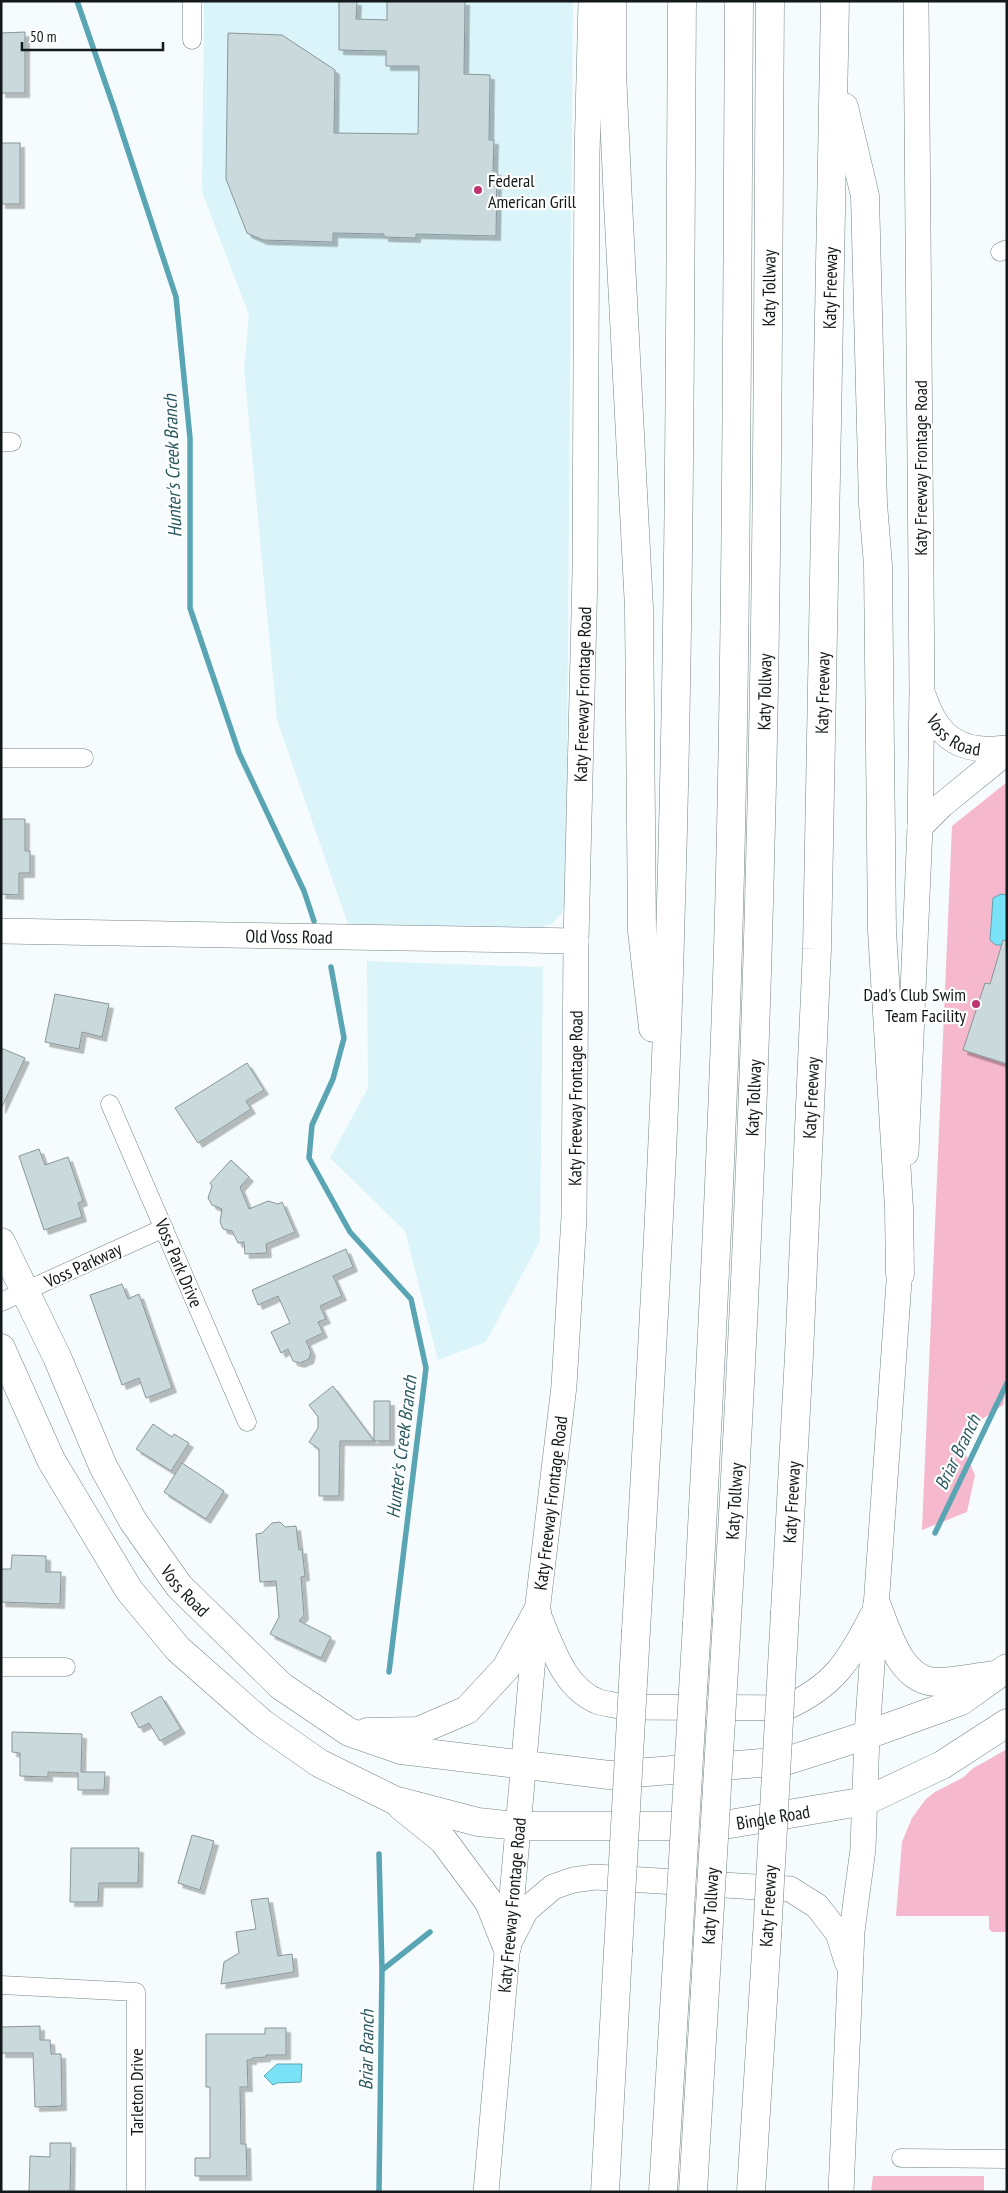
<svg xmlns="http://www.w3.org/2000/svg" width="1008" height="2193" font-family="'PT Sans Narrow',sans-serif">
<defs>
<filter id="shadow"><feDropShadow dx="4.5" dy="4.5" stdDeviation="0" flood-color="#0004"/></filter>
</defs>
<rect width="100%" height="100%" fill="#f6fcfe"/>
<!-- built -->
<g fill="#dbf4fa">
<polygon points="204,1 573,1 566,902 562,913 553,923 540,928 351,933 277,720 244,369 249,315 202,192"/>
<polygon points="367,961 543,967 540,1241 486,1342 438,1360 405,1231 330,1158 368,1088"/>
</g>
<!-- green -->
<g fill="#f6b8cc">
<polygon points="1007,782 1007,1386 1003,1405 966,1430 964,1450 975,1475 967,1512 922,1530 952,826"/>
<polygon points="1007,1749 1007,1932 992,1932 989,1929 989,1916 896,1916 902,1842 912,1818 926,1799 935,1792 964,1777 972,1769"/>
<polygon points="873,2176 984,2176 984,2192 871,2192"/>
</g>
<!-- water -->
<g fill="#79e2f6" stroke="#5aa5b4">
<polygon points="1001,894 1007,895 1007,945 996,945 990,940 993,898"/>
<polygon points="277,2064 302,2064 301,2082 277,2083 273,2085 264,2076"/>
</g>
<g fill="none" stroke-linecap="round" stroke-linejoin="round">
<!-- stream -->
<g stroke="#5aa5b4" stroke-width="5.5">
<polyline points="77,1 114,108 176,297 190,438 190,608 239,753 304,891 314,921"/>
<polyline points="331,967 344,1038 333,1079 312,1125 309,1158 350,1232 411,1299 426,1368 389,1672"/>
<polyline points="935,1533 1007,1383"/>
<polyline points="379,1854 382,1970"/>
<polyline points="379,2192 382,1970 430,1932"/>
</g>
</g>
<!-- building -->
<g fill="#c9d9dc" stroke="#879699" filter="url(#shadow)">
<polygon points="339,1 357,1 356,19 387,20 387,1 465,1 464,74 490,75 489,140 494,140 493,171 497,171 496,236 416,234 416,238 384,237 384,234 333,233 333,242 263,240 247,233 226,179 228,33 282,35 335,70 334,133 418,134 419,66 386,66 386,51 339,50"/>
<polygon points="25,32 25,93 1,93 1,33"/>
<rect x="1" y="143" width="19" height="61"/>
<polygon points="1,819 25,819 25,851 30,851 30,873 19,873 19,895 1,894"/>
<polygon points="1003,940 1007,941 1007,1064 963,1050 985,983 990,984"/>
<polygon points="55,994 109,1004 102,1037 82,1032 79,1049 45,1042"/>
<polygon points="1,1048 25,1058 1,1109"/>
<polygon points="247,1063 264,1090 246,1101 251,1109 198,1143 175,1108"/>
<polygon points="39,1149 45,1165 68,1157 83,1201 78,1203 82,1217 44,1230 19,1156"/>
<polygon points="231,1160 249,1177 240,1187 249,1209 268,1201 278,1204 282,1202 295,1232 266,1244 267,1253 245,1254 244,1242 238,1243 232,1231 223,1229 220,1222 222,1209 212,1205 208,1198 212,1186 210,1183"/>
<polygon points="346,1249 353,1267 333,1276 342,1296 320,1306 326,1319 318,1322 323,1333 306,1341 311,1352 309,1359 300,1363 293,1361 288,1349 281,1353 271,1332 290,1323 278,1296 258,1305 252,1290"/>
<polygon points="122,1284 128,1299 139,1294 172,1388 146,1398 139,1378 122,1385 90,1295"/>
<polygon points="333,1386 374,1441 374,1401 390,1401 390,1441 340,1441 339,1496 319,1496 319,1449 309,1442 318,1428 318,1417 309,1405"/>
<polygon points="153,1424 172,1437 174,1434 189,1443 171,1471 136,1449"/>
<polygon points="182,1463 224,1491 206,1519 164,1492"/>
<polygon points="280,1522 285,1527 296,1526 299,1550 302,1549 305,1576 301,1577 304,1615 299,1621 331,1637 321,1658 270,1634 279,1617 276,1581 260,1582 256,1534 262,1533 272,1523"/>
<polygon points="12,1555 46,1556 46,1572 61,1572 60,1604 1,1602 1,1569 11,1569"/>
<polygon points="161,1696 181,1729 160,1741 149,1723 139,1728 131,1713"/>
<polygon points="12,1732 82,1734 81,1772 105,1772 104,1790 78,1790 78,1773 48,1772 48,1777 20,1776 20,1753 12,1752"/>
<polygon points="192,1835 214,1841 200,1890 178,1883"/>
<polygon points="71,1848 139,1848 138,1883 99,1883 98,1902 70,1902"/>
<polygon points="268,1898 278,1956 292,1954 294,1972 221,1984 224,1962 239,1953 236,1932 256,1929 251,1900"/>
<polygon points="40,2026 40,2040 50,2040 51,2054 61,2054 62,2106 35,2107 33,2053 1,2053 1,2027"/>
<polygon points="265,2028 286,2028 286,2055 266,2055 266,2057 252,2058 252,2060 247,2060 248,2087 240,2087 241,2144 246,2144 247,2176 195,2176 195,2158 210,2158 210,2087 206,2087 206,2034 265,2034"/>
<polygon points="50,2143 71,2143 70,2192 29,2192 30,2156 50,2157"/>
</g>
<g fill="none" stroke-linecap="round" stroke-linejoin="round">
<!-- street casing -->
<g stroke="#748285" stroke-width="19">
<g id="street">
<polyline points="192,40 192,1"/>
<polyline points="1000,252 1007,249"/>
<polyline points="1,442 12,442"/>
<polyline points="1,758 84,758"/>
<polyline points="110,1104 247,1422"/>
<polyline points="1,1302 164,1228"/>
<polyline points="1,1667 66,1667"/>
<polyline points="1,1985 136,1992 136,2192"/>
<polyline points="901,2158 1007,2159"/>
</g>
</g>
<!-- secondary casing -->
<g stroke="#748285" stroke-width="26">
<g id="secondary">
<path id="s1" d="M924 697C938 739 962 754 1007 748"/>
<polyline points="920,827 942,805 1007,752"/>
<path id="s2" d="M1 931 576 941"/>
<polyline points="906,1153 920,827 922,691 916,1"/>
<path d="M538 1614C552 1646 563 1688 599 1702 607 1704 615 1705 622 1707L785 1708C834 1686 849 1661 872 1616"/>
<polyline points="511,1939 526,1910 553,1887 573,1880 595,1877 790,1889 817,1906 838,1933 847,1962"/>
<path id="s3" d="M486 2192 537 1612 564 1386 574 1217 576 941 585 572 587 155 591 1"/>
<polyline points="841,2192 852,1931 863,1849 867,1735 901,1253"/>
</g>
</g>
<!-- primary casing -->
<g stroke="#748285" stroke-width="29">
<g id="primary">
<path id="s4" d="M1 1242 57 1357 103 1466 133 1521 179 1586 281 1686 349 1732 401 1750 609 1775 786 1761 867 1735 961 1701 1007 1668"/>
<path id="s5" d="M1 1348 51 1460 129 1590 178 1649 262 1723 319 1763 394 1800 478 1822 517 1826H718L866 1801 942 1765 1007 1723"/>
<path d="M877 1606C888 1633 901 1683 938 1682 957 1681 977 1677 996 1675"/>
<polyline points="367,1732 418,1731 467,1710 506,1668 537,1612"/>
<polyline points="401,1806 443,1840 489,1902 507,1947"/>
</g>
</g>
<!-- highway casing -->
<g stroke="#748285" stroke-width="29">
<g id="highway">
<polyline points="612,1 612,72 618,203 639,608 642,931 653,1028"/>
<polyline points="844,107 865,196 873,504 878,565 882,931 899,1208 900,1274"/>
<path id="s6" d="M785 1612 799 1355 817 949 835 1"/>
<path id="s7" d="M727 1619C742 1367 754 1116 760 863 768 576 768 289 770 1"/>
<path d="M697 1623C710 1373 724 1123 730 873 737 583 737 292 739 1"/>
<path d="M636 1630C650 1387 665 1145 671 902 680 602 680 301 682 1"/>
<polyline points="605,2192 618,1951"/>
<polyline points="663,2192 678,1944"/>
<polyline points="693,2192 708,1939"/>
<polyline points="751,2192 767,1936"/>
</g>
</g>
<!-- street -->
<use href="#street" stroke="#fff" stroke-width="18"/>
<!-- secondary -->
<use href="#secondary" stroke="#fff" stroke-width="25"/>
<!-- primary -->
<use href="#primary" stroke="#fff" stroke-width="28"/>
<!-- highway -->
<use href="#highway" stroke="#fff" stroke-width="28"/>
<!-- highway-bridge casing -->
<g stroke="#748285" stroke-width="29" stroke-linecap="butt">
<g id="highway-bridge">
<polyline points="767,1936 785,1612"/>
<polyline points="708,1939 727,1619"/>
<polyline points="678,1944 697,1623"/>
<polyline points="618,1951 636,1630"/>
</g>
</g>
<!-- highway-bridge -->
<use href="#highway-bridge" stroke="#fff" stroke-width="28"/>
</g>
<!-- markers -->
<g fill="#bd3471" stroke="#fff" stroke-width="2">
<circle cx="478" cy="190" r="5"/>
<circle cx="976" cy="1004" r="5"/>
</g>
<g text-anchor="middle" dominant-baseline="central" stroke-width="4.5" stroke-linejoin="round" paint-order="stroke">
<!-- poi labels -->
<g font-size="18" fill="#13181a" stroke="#fff" text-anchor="start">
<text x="488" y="180">Federal<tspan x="488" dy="21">American Grill</tspan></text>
<text x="966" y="994" text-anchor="end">Dad's Club Swim<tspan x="966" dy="21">Team Facility</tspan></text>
</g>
<!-- street labels -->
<g font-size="18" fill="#13181a" stroke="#fff">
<text stroke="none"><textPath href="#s7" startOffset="1332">Katy Tollway</textPath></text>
<text stroke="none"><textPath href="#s6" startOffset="1325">Katy Freeway</textPath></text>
<text transform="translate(920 468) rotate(-90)">Katy Freeway Frontage Road</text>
<text stroke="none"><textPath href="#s7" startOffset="928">Katy Tollway</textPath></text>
<text stroke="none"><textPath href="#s6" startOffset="920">Katy Freeway</textPath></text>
<text stroke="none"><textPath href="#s3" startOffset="1502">Katy Freeway Frontage Road</textPath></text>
<text stroke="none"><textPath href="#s1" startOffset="51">Voss Road</textPath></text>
<text stroke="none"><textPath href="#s2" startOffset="288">Old Voss Road</textPath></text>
<text stroke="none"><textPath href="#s7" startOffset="522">Katy Tollway</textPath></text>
<text stroke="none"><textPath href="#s6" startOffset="515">Katy Freeway</textPath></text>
<text stroke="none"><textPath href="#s3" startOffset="1098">Katy Freeway Frontage Road</textPath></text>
<text transform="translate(179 1263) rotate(67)">Voss Park Drive</text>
<text transform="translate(83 1265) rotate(-25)">Voss Parkway</text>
<text stroke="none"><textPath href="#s3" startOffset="692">Katy Freeway Frontage Road</textPath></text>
<text stroke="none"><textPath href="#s7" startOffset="118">Katy Tollway</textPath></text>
<text stroke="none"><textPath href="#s6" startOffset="110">Katy Freeway</textPath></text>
<text stroke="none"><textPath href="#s4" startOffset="396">Voss Road</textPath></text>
<text stroke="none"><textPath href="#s5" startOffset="999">Bingle Road</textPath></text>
<text stroke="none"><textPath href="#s3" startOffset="288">Katy Freeway Frontage Road</textPath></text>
<text transform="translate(710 1906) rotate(-87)">Katy Tollway</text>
<text transform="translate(768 1906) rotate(-87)">Katy Freeway</text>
<text transform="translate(136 2092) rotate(-90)">Tarleton Drive</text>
</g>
<!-- water labels -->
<g font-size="19" font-style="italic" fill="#2b5962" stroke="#fff">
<text transform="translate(172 466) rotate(-92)">Hunter's Creek Branch</text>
<text transform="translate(401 1447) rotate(-83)">Hunter's Creek Branch</text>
<text transform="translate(957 1452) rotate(-64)">Briar Branch</text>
<text transform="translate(366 2050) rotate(-89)">Briar Branch</text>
</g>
</g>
<!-- border -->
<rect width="1008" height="2193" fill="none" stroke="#13181a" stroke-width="5"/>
<!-- scale -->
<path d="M22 42v8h141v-8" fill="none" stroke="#13181a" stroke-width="2.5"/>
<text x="30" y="42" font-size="15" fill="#13181a" stroke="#ffffff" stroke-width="4" paint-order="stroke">50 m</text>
</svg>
